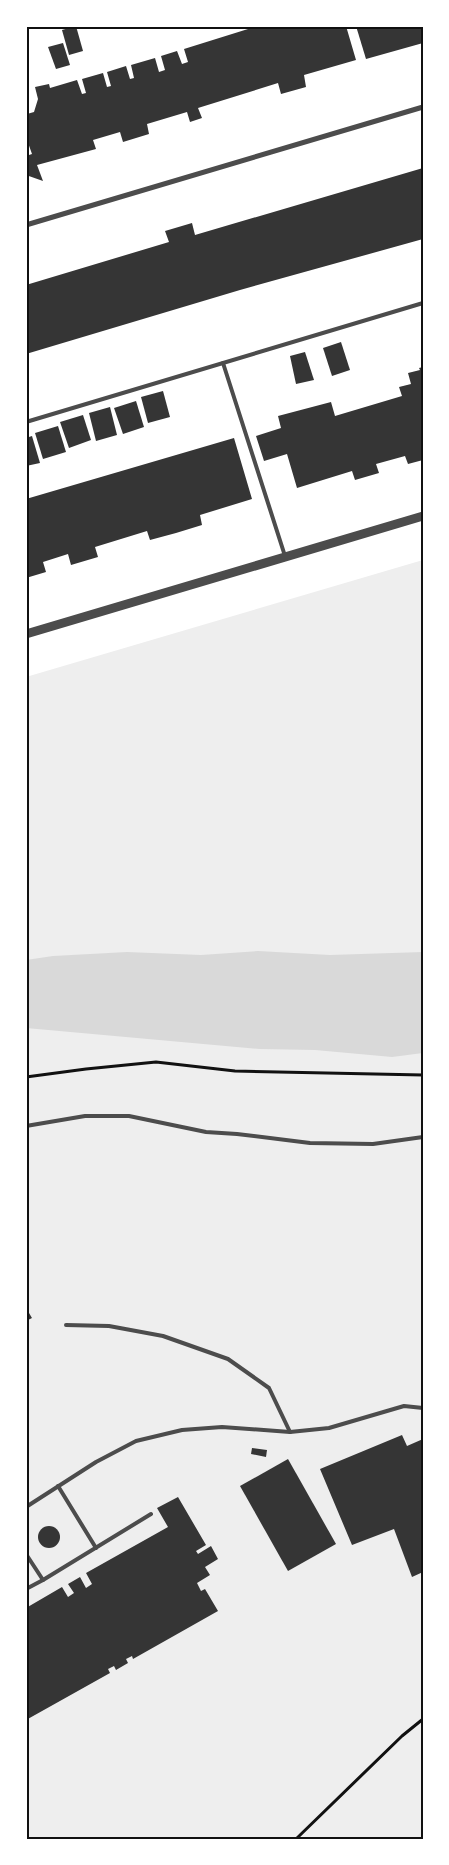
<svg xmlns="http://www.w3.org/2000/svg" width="449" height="1865" font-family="'DejaVu Sans',sans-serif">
<rect width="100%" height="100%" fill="#fff"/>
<!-- green -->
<polygon fill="#eee" points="423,560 423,1839 26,1839 26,677"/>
<!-- water -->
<polygon fill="#d9d9d9" points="258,951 330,955 423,952 423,1053 392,1057 315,1050 260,1049 26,1028 26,960 53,956 127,952 201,955"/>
<!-- building -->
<g fill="#353535">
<polygon points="76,26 83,51 69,55 62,30"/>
<polygon points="258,26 346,26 356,60 304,75 306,87 281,94 278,83 198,108 202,118 190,122 187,112 147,124 149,134 123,142 120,132 93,140 96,149 37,165 43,181 26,175 26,156 32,154 26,137 26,117 27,114 34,112 38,99 35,87 49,84 50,88 77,80 82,94 86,93 82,79 103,73 107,87 111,86 107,72 126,66 130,79 134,78 131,65 155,58 159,72 165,70 161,56 177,51 182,64 188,62 184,49"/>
<polygon points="356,26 423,26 423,43 366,59"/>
<polygon points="63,43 70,65 56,69 48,47"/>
<polygon points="423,168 423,239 240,290 26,354 26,285 169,242 165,231 192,223 195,235"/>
<polygon points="341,342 350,370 332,376 323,348"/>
<polygon points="305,352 314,380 296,384 290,356"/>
<polygon points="423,367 423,460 408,464 405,456 376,464 379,473 355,480 352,471 297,488 287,454 264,461 256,436 281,428 278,416 331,402 335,416 402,396 399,387 411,384 408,373 420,370 419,368"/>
<polygon points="163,391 170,417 148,423 141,397"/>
<polygon points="136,401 144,427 123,434 114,408"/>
<polygon points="110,407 117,435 96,441 89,413"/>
<polygon points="83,415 91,440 69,448 60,422"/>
<polygon points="58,426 66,452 43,459 35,433"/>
<polygon points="32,436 40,463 26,466 26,438"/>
<polygon points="234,438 252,499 200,515 202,525 176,533 150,540 147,531 95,547 98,557 71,565 68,554 43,562 46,572 26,578 26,499"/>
<polygon points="26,1308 32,1318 26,1321"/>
<polygon points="402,1435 407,1446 423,1439 423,1572 412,1577 394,1529 352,1545 320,1469"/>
<polygon points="252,1448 267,1450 266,1457 251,1454"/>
<polygon points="288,1459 336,1544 288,1571 240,1486"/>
<polygon points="178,1497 206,1545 196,1551 198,1554 211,1546 218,1559 205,1567 210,1575 197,1583 201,1591 205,1589 218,1611 133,1659 132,1656 126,1659 128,1663 116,1670 114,1666 108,1669 110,1673 26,1720 26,1608 62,1587 68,1597 74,1593 68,1584 80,1577 86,1588 92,1584 86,1573 168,1527 157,1508"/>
<circle cx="49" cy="1537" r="11"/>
</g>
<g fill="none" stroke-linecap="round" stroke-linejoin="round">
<!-- path -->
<g stroke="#111" stroke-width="3">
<polyline points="26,1077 86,1069 156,1062 235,1071 423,1075"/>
<polyline points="296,1839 402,1736 423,1719"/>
</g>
<!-- service -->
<g stroke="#4c4c4c" stroke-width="4">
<polyline points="223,363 285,556"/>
<polyline points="26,422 423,303"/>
<polyline points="26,1126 85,1116 129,1116 206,1132 237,1134 310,1143 373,1144 423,1137"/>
<polyline points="66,1325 109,1326 163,1336 228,1359 269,1388 290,1432"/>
<polyline points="58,1486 96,1548"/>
<polyline points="26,1507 96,1462 136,1441 182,1430 222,1427 290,1432 329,1428 404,1406 423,1408"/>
<polyline points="26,1554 43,1580 26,1589"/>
<polyline points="43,1580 151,1514"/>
</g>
<!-- minor -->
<polyline stroke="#4c4c4c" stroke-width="5" points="26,225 423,107"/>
<!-- tertiary -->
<polyline stroke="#4c4c4c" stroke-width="9" points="26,634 423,516"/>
</g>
<!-- border -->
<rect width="449" height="1865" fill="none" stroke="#ffffff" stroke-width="55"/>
<rect x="28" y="28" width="394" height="1810" fill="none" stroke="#111" stroke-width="2"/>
</svg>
